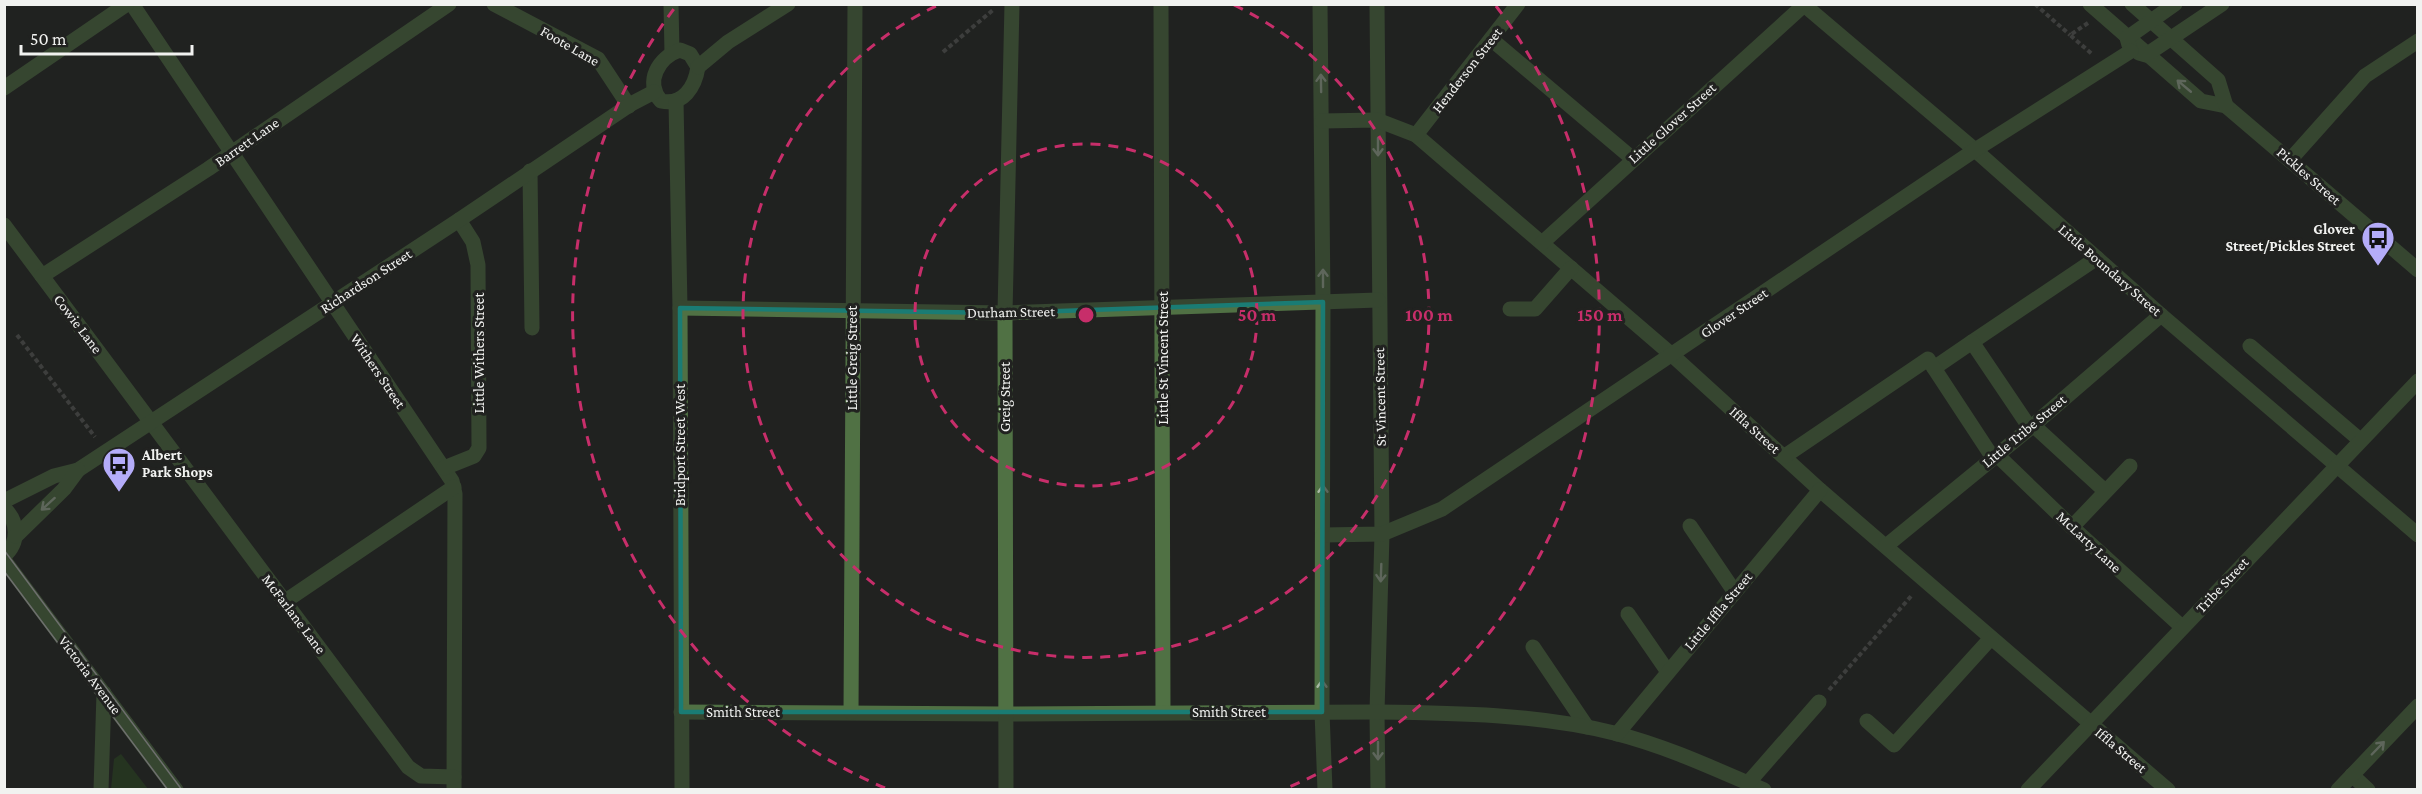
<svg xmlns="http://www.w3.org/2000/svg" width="2422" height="794" font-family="'Crimson Pro',serif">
<rect width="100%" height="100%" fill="#212220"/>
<!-- green -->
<polygon fill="#2a491f" points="121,754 148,789 111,789 114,759"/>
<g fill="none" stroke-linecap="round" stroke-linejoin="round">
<!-- path -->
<g stroke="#60615f" stroke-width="4" stroke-dasharray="4.5 3" stroke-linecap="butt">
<polyline points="2035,4 2070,35"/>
<polyline points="2088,23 2070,35 2092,54"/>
<polyline points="943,52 993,10"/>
<polyline points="17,335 95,437"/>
<polyline points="1829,690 1913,594"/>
</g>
<!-- minor -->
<g stroke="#507144" stroke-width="15">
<polyline points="132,4 452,481 455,494 454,790"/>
<polyline points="494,4 598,59 629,106"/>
<polyline points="671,4 672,53"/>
<polyline points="1161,4 1163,712"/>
<polyline points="1320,4 1323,302 1322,712 1325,790"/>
<polyline points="1377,4 1382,534 1377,712 1378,790"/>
<polyline points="1803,4 1975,150 2161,315 2418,535"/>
<polyline points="2090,4 2201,101 2226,106 2418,270"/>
<polyline points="2132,4 2218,80 2226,106"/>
<polyline points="1491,39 1633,159"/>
<polyline points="2129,45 2127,38 2175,4"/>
<path d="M680 50 690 54 698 67C695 87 683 106 661 101 644 82 659 57 680 50Z"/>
<polyline points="2139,53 2146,55 2222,4"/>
<polyline points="698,67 728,42 788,4"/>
<polyline points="4,88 127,4"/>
<polyline points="676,101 680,308 682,790"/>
<polyline points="1322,121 1377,120 1416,135 1672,355 1820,490 2168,790"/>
<polyline points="1416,135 1518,4"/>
<polyline points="2290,160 2365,76 2418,41"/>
<polyline points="530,171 532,328"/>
<polyline points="4,225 408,767 421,776 454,777"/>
<polyline points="1542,243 1804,5"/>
<polyline points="42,276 208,169 449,4"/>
<polyline points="680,308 1005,313 1378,300"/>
<polyline points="1510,309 1535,309 1571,268"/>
<polyline points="1972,342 2097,258"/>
<polyline points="2250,346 2360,440"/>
<polyline points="1934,368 1972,342 2030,428"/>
<polyline points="2033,425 2105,491"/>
<polyline points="1996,454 2072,527 2182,627"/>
<polyline points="1785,456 1928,359 1993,458"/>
<polyline points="444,468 474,456 479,448 478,265 473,242 459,220"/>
<polyline points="4,501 54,476 78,470 459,220 631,104 654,92"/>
<path d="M4 508C19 522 19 543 4 556"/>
<polyline points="1690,526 1734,591"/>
<polyline points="2072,527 2130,466"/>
<polyline points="1323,535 1382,534 1442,509 1975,150 2131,51"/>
<polyline points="16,536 64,489 78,470"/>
<polyline points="1886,546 2030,428 2161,315"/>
<polyline points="4,560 176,790"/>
<polyline points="284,602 454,487"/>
<polyline points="1628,614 1668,672"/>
<polyline points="1533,647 1587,727"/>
<path d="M681 712 1004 714 1377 712C1456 713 1537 714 1614 733 1666 746 1715 769 1764 790"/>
<polyline points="851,712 855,4"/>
<polyline points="1867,721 1894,745 1991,638"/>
<polyline points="1617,734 1820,490"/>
<polyline points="2352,775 2368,790"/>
<polyline points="1748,783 1819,702"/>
<polyline points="101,790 104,693"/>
<polyline points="1006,790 1005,313 1012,4"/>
<polyline points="2028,790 2418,381"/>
<polyline points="2338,790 2418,706"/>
</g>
<!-- tram -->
<g stroke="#cacbc9" stroke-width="1.5">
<polyline points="4,550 182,790"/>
<polyline points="4,571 168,790"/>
</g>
</g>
<!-- one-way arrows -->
<defs><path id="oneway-shaft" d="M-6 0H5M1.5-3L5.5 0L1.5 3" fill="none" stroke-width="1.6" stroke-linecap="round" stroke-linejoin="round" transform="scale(1.5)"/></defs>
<g stroke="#a9b8a3">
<use href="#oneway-shaft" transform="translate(1321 83) rotate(-91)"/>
<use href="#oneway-shaft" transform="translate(2184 86) rotate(-140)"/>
<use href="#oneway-shaft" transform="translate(1378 147) rotate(90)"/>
<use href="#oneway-shaft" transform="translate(1323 278) rotate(-90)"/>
<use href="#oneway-shaft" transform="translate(1323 494) rotate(-90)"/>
<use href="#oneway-shaft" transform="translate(48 504) rotate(138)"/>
<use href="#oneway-shaft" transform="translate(1381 573) rotate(92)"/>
<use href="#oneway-shaft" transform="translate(1322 689) rotate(-90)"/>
<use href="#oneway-shaft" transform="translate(2378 748) rotate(-46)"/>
<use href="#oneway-shaft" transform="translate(1378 751) rotate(90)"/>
</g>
<!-- marked area -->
<path d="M0 0H2422V794H0ZM1323 302 1322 712H681L680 308 1005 313Z" fill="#212220" fill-opacity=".55" fill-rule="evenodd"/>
<path fill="none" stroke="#1a7c74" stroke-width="4.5" stroke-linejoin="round" d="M1323 302 1322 712H681L680 308 1005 313Z"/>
<!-- distance rings -->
<g fill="none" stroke="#c72e6a" stroke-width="3" stroke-dasharray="10 8">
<circle cx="1086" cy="315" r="171"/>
<path d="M1234 5A343 343 0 1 1 938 5"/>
<path d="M885 788A514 514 0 0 1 676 6M1496 6A514 514 0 0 1 1287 788"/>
</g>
<!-- icons -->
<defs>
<g id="bus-pin" transform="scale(1.725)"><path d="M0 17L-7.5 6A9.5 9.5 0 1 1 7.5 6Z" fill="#b4acf9" stroke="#212220"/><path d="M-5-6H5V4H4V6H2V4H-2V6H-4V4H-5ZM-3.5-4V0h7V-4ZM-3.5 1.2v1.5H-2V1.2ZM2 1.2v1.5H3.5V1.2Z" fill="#111"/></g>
</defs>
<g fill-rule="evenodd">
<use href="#bus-pin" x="2378" y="238"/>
<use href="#bus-pin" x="119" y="464"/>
</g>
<g text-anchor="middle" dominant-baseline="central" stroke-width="6" stroke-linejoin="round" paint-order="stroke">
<!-- street labels -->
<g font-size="15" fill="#f1f2f0" stroke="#212220">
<text transform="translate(570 46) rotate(30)">Foote Lane</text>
<text transform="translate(1467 70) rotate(-52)">Henderson Street</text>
<text transform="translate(1672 123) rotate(-42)">Little Glover Street</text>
<text transform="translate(247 142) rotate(-35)">Barrett Lane</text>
<text transform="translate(2309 176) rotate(41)">Pickles Street</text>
<text transform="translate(2110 270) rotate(41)">Little Boundary Street</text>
<text transform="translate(366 281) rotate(-33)">Richardson Street</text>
<text transform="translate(1011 312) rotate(-1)">Durham Street</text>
<text transform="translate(1734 313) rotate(-34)">Glover Street</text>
<text transform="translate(78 324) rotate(53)">Cowie Lane</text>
<text transform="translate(479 353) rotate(-90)">Little Withers Street</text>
<text transform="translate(852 358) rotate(-90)">Little Greig Street</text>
<text transform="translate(1163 358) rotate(-90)">Little St Vincent Street</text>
<text transform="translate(378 371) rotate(56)">Withers Street</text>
<text transform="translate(1005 397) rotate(-90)">Greig Street</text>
<text transform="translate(1380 397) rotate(-91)">St Vincent Street</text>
<text transform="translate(1755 430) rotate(42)">Iffla Street</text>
<text transform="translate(2024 431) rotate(-40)">Little Tribe Street</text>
<text transform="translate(680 445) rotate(-90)">Bridport Street West</text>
<text transform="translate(2089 542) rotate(43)">McLarty Lane</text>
<text transform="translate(2222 585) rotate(-47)">Tribe Street</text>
<text transform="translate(1718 611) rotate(-50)">Little Iffla Street</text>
<text transform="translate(294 614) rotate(53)">McFarlane Lane</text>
<text transform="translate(90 675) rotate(53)">Victoria Avenue</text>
<text x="743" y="712">Smith Street</text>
<text x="1229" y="712">Smith Street</text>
<text transform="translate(2121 750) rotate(40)">Iffla Street</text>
</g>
<!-- poi labels -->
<g font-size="15" font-weight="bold" fill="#f1f2f0" stroke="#212220" text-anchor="end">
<text x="2355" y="229">Glover<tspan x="2355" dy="17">Street/Pickles Street</tspan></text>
<text x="142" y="455" text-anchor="start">Albert<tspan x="142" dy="17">Park Shops</tspan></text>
</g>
</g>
<circle cx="1086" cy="315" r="9" fill="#c72e6a" stroke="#212220" stroke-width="3"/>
<g font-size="18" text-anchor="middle" font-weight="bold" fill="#c72e6a" stroke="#212220" stroke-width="6" stroke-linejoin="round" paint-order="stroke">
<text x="1257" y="321">50 m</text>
<text x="1429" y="321">100 m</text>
<text x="1600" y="321">150 m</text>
</g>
<!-- border -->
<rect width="2422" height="794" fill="none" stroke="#f1f2f0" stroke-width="12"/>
<!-- scale -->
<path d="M21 45v9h171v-9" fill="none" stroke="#f1f2f0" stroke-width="3"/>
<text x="30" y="45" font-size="18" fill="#f1f2f0" stroke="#212220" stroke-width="4.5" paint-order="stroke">50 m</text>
</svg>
